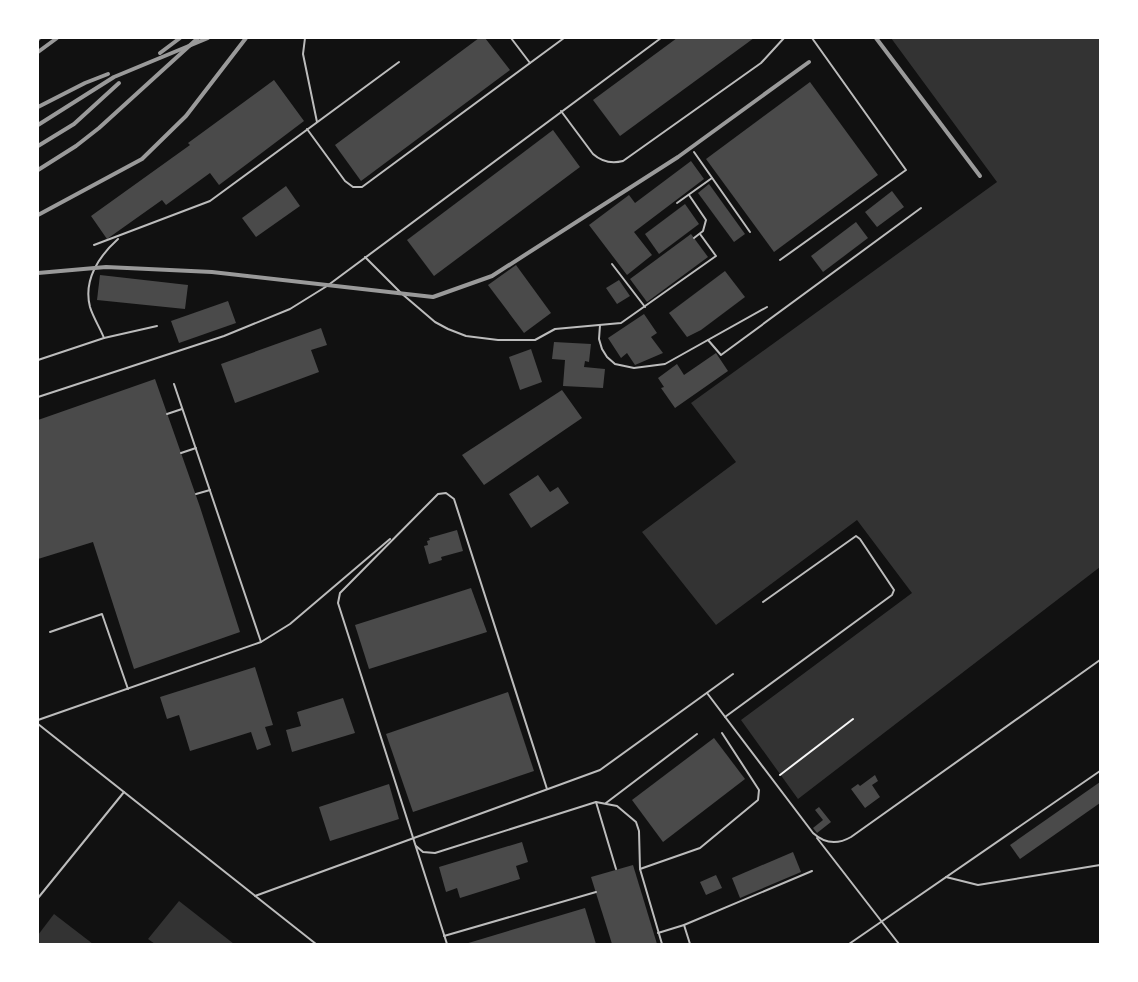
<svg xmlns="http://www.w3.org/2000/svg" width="1138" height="982" font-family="Rubik,sans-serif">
<rect width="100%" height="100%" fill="#111"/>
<!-- water -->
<g fill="#333">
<polygon points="891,38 1100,38 1100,567 798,799 741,720 912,593 857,520 716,625 642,532 736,462 691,403 997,182"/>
<polygon points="179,901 234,944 155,944 148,939"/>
<polygon points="54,914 93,944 38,944 38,935"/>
</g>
<!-- building -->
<g fill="#4a4a4a">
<polygon points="479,38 485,38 510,70 361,181 335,145"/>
<polygon points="677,38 754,38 620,136 593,100"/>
<polygon points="274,80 304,121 219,185 210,173 166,205 162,200 107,239 91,216 190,145 188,143"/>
<polygon points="810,82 878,175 774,252 706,159"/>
<polygon points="553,130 580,167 434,276 407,240"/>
<polygon points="691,161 704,179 634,232 652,255 627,275 589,225 629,195 635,203"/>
<polygon points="709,184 745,234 734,242 698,193"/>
<polygon points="286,186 300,206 256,237 242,218"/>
<polygon points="892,191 904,207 877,227 865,212"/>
<polygon points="685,204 699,224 659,254 645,234"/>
<polygon points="856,222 868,238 823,272 811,256"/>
<polygon points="691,234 708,257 647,302 630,279"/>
<polygon points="516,265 551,313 524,333 488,285"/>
<polygon points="725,271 745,297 701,330 687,337 669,313"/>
<polygon points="100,275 188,285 185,309 97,300"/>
<polygon points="619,280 630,296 617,304 606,288"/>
<polygon points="228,301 236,323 179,343 171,321"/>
<polygon points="644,314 657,333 651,337 663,353 635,365 627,353 621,358 608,338"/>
<polygon points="321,328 327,345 311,350 319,372 235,403 221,364"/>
<polygon points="554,342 591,344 589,362 585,361 584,367 605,369 603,388 563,386 565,360 552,359"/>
<polygon points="531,349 542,382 520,390 509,357"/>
<polygon points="716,353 728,371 675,408 661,388 664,387 658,378 677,364 684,375"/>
<polygon points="155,379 200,507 240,632 134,669 93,542 38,559 38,420"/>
<polygon points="562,390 582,418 484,485 462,455"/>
<polygon points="538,475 550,492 558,487 569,503 531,528 509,494"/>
<polygon points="457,530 463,551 441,557 442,560 429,564 424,546 428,545 427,541 430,540 429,538"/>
<polygon points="471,588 487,632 369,669 355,625"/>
<polygon points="255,667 273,725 265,727 271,745 257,750 251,732 190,751 179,715 167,719 160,697"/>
<polygon points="508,692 534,771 413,812 386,734"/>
<polygon points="343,698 355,733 292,752 286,730 301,726 297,712"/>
<polygon points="714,738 745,779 663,842 632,800"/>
<polygon points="875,775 878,781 872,785 880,797 865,808 851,789 858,784 860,786"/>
<polygon points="1100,782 1100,803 1020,859 1010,845"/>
<polygon points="389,784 399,819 330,841 319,807"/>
<polygon points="819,807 831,822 817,833 813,828 823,820 815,810"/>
<polygon points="522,842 528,862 516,866 520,879 460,898 457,888 446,892 439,867"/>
<polygon points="793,852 801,872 740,898 732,878"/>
<polygon points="633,865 657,944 612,944 591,877"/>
<polygon points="716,875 722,888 706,895 700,882"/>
<polygon points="585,908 596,944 465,944"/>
</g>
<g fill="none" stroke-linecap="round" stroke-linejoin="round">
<!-- path -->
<polyline stroke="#f5f5f5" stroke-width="2" points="780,775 853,719"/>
<!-- service -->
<g stroke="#bcbcbc" stroke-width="2">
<polyline points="305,38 303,54 317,122"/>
<polyline points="511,38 530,63"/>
<path d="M561 111 593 154C602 162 611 164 623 161L761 63 784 38"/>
<polyline points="307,129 345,181 353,187 362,187 564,38"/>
<polyline points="694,152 750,232"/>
<polyline points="689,195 706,220 703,231 694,238"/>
<polyline points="677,203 712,178"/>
<polyline points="94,245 210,201 399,62"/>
<polyline points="365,257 401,293 435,322 448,329 466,336 498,340 535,340 555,329 621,323 716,256 700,234"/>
<polyline points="780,260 906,170 812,38"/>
<polyline points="612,264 645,307"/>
<polyline points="600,325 599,339 602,349 607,357 615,364 634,368 665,364 767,307"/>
<path d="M104 338C100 328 93 317 90 307 83 280 99 256 118 239"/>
<polyline points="708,340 721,355 921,208"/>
<polyline points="38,360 104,338 157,326"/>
<polyline points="174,384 261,642"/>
<polyline points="38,397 224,336 290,309 327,286 661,38"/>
<polyline points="167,414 182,409"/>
<polyline points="181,453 196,448"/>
<polyline points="196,494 210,490"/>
<polyline points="50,632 102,614 128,689"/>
<path d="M707 693 813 833C825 844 837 845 851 837L1100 660"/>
<polyline points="725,717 892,595 894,590 860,539 856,536 763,602"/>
<polyline points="38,720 261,642 290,624 390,539"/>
<polyline points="38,724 316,944"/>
<polyline points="596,802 616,869"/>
<polyline points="606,803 697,734"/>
<polyline points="817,838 899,944"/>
<polyline points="416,846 423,852 435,853 596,802 617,806 636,822 639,831 640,869 662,944"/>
<polyline points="640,869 700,848 758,800 759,790 722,733"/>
<polyline points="946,877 978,885 1100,865"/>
<polyline points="255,896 600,770 733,674"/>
<polyline points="38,898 124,792"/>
<polyline points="684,925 690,944"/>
<polyline points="658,933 684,925 812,871"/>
<polyline points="444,936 596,892"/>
<polyline points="447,944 338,603 340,593 438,494 446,493 454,499 547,789"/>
<polyline points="849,944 1100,771"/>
</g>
<!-- rail -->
<g stroke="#9a9a9a" stroke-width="4">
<polyline points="876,38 980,176"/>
<polyline points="38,39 39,38"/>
<polyline points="38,52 57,38"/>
<polyline points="160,53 180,38"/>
<polyline points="38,107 85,83 108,74"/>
<polyline points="38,125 114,77 208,38"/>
<polyline points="38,146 74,124 119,83"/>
<polyline points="38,170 76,146 99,128 198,38"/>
<polyline points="38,215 142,159 186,116 246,38"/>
<polyline points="38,273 106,267 212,272 433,297 492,276 678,157 809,62"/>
</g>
</g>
<!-- border -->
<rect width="1138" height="982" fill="none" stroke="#ffffff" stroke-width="78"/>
</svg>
